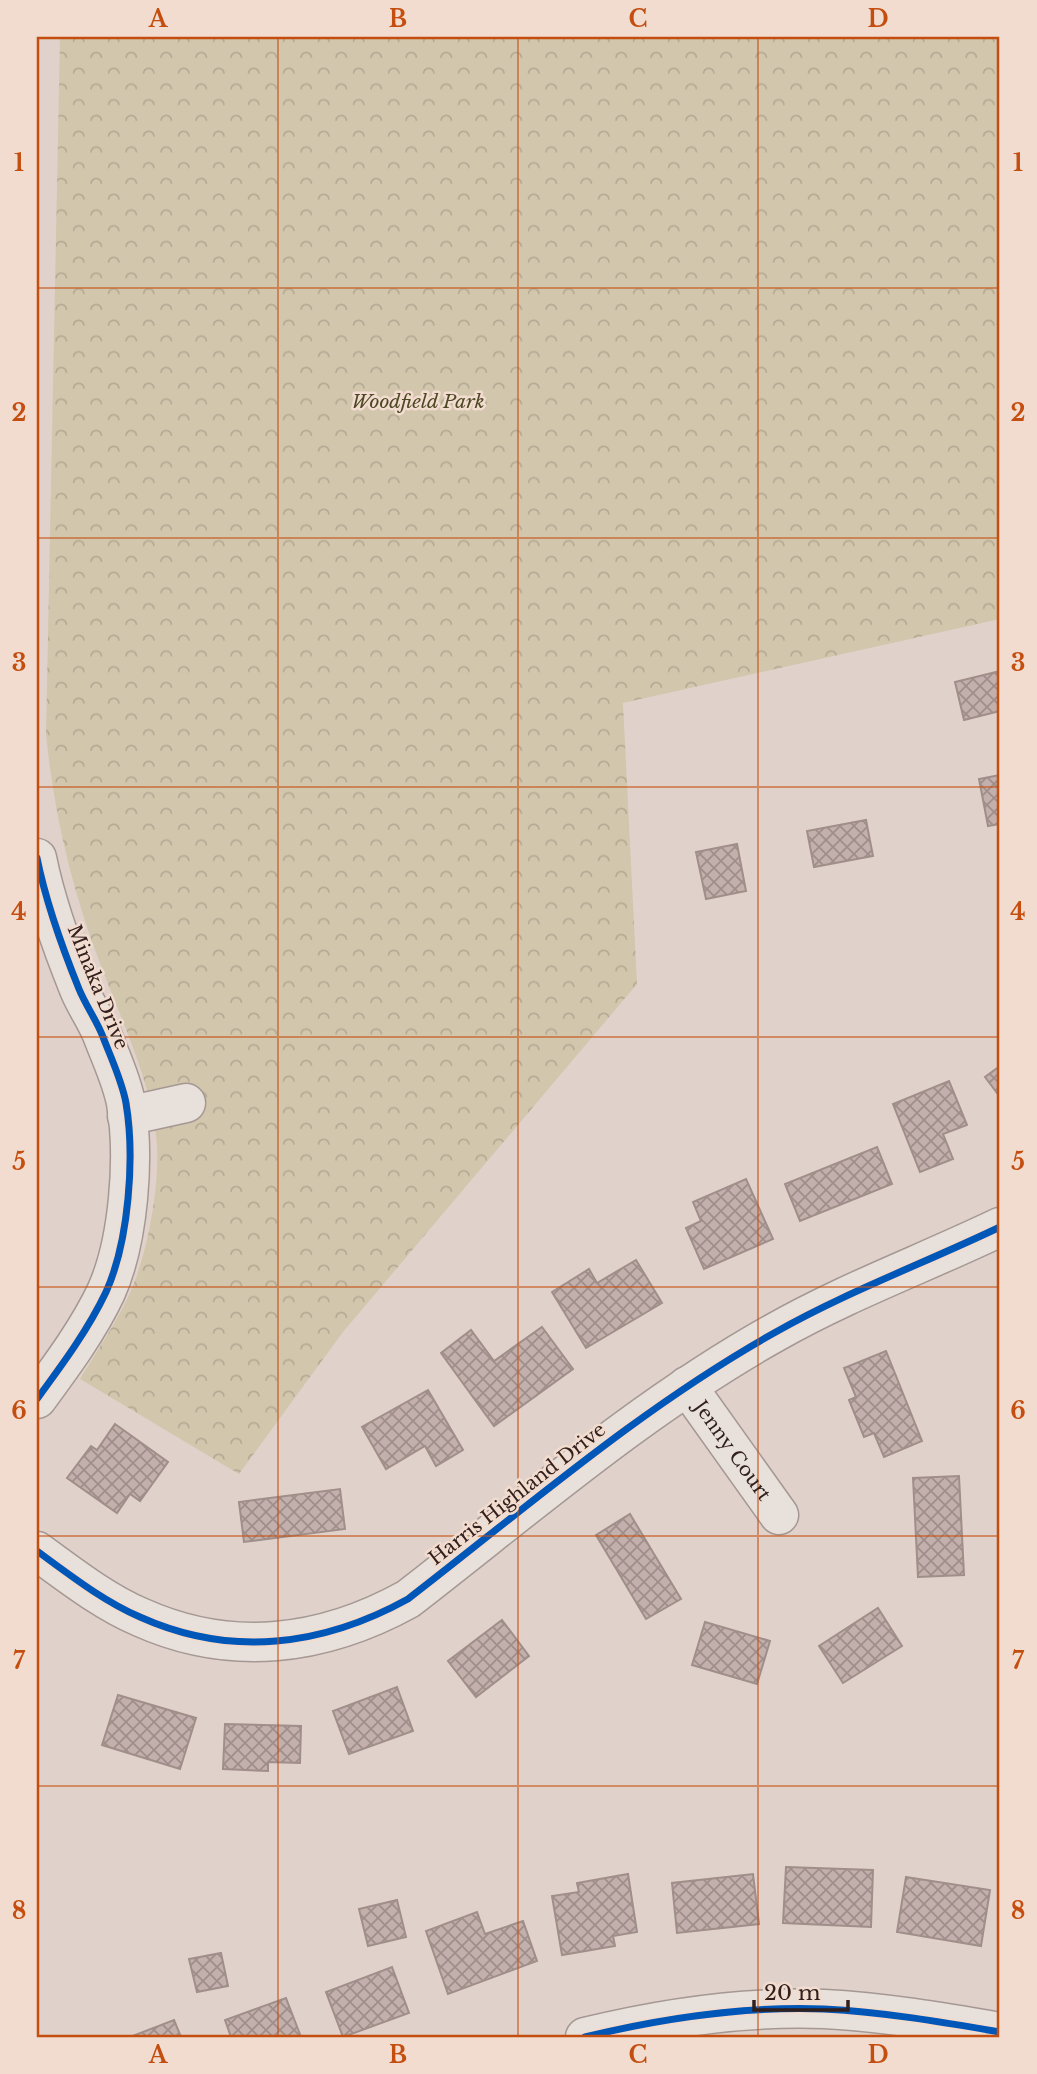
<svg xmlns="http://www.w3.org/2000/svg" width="1037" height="2074" font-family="'Libre Baskerville',serif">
<defs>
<pattern id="forest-crowns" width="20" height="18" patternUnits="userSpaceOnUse" patternTransform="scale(1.75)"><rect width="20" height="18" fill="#d2c6ad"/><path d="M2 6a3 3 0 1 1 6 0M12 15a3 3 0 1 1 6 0" fill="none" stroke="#b5aa94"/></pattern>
<pattern id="building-cross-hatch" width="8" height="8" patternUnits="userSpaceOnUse" patternTransform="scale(1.75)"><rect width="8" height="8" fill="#c3afab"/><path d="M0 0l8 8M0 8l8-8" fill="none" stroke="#9f8e8b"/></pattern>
</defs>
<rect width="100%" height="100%" fill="#e0d2ca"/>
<!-- forest -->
<path fill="url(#forest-crowns)" d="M60 37H1000V619L623 703 637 984 343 1332 239 1474 80 1379C96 1352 115 1325 128 1297 147 1259 162 1178 156 1136 149 1076 122 1022 101 966 72 890 54 815 46 734Z"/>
<!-- building -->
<g fill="url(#building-cross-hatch)" stroke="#a08e8a" stroke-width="2">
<polygon points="1000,671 1000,711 964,720 955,682"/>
<polygon points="1000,775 1000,824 988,826 979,779"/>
<polygon points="866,820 873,856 814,867 807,831"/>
<polygon points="737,844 746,891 706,899 696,852"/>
<polygon points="1000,1066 1000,1097 985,1077"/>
<polygon points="949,1081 967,1125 943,1134 953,1159 920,1172 893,1104"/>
<polygon points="877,1147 892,1184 800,1221 785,1184"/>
<polygon points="746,1179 773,1239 704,1269 686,1228 701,1221 693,1202"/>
<polygon points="636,1260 662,1303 586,1348 552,1292 589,1269 597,1283"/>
<polygon points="542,1327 573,1369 494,1426 441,1353 471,1330 494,1361"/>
<polygon points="886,1351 922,1441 884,1457 874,1433 864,1437 849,1400 856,1397 844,1368"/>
<polygon points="428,1390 463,1450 436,1466 425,1446 386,1469 362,1427"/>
<polygon points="115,1424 168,1462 140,1501 130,1494 117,1513 67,1478 91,1446 97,1450"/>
<polygon points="959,1476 964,1575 918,1577 913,1478"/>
<polygon points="340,1489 345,1529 244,1542 239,1502"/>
<polygon points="630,1514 681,1599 646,1619 596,1535"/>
<polygon points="878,1608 902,1646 843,1683 819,1646"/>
<polygon points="502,1620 529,1656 476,1697 448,1661"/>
<polygon points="705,1622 770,1641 757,1684 692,1665"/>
<polygon points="397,1687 413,1731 349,1754 333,1711"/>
<polygon points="118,1695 196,1718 180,1769 102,1745"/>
<polygon points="225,1724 301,1726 300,1763 268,1762 268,1771 223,1769"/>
<polygon points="786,1867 873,1870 871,1927 783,1923"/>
<polygon points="628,1874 637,1932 613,1936 615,1946 562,1955 552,1896 579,1892 577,1883"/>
<polygon points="753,1874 759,1924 677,1933 672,1883"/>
<polygon points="906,1877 990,1890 981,1946 897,1932"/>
<polygon points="397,1900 406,1937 368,1946 359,1909"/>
<polygon points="477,1912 485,1934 523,1921 537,1961 448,1994 426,1931"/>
<polygon points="221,1953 228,1986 197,1992 189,1959"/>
<polygon points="392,1967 409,2013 343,2037 326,1992"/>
<polygon points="286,1998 301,2037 231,2037 225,2020"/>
<polygon points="174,2020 181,2037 130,2037"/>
</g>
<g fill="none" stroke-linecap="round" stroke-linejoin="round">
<!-- minor casing -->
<g stroke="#a59894" stroke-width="41">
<g id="minor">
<path d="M37 858C46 903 62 947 79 989 86 1006 97 1021 103 1037 111 1058 122 1081 126 1103 135 1157 129 1241 106 1292 88 1330 62 1365 37 1399"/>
<polyline points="127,1116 186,1103"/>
<path id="s1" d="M687 1386 779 1515"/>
<path d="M37 1551C70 1575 103 1601 140 1617 231 1658 323 1646 408 1599 527 1507 642 1407 774 1333 846 1292 925 1263 1000 1227"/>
<path d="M585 2037C663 2018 744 2006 824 2009 883 2012 942 2022 1000 2032"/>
</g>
</g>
<!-- minor -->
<use href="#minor" stroke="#e8e0da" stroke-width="38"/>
<!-- cycleway casing -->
<g stroke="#f2dccf" stroke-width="11">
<g id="cycleway">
<path d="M37 858C46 903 62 947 79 989 86 1006 97 1021 103 1037 111 1058 122 1081 126 1103 135 1157 129 1241 106 1292 88 1330 62 1365 37 1399"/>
<path d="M37 1551C70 1575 103 1601 140 1617 231 1658 323 1646 408 1599 527 1507 642 1407 774 1333 846 1292 925 1263 1000 1227"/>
<path d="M585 2037C663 2018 744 2006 824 2009 883 2012 942 2022 1000 2032"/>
</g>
</g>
<!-- cycleway -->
<use href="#cycleway" stroke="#0057b8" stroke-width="7"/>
</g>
<!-- grid -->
<path fill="none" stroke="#c44e0f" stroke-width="2" stroke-opacity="0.55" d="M278 37V2037M518 37V2037M758 37V2037M37 288H1000M37 538H1000M37 787H1000M37 1037H1000M37 1287H1000M37 1536H1000M37 1786H1000"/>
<g text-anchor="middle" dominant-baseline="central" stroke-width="5" stroke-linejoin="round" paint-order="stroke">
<!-- park labels -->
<g font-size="19" font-style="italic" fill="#4d4925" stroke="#f2dccf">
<text x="418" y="401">Woodfield Park</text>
</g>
<!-- street labels -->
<g font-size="19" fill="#32201d" stroke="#f2dccf">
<text transform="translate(98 987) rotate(68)">Minaka Drive</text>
<text stroke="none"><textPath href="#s1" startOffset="79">Jenny Court</textPath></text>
<text transform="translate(517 1494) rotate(-38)">Harris Highland Drive</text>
</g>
</g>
<!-- border -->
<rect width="1037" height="2074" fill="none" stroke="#f2dccf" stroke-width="77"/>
<!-- scale -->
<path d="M754 2000v10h94v-10" fill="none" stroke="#32201d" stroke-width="3.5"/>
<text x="764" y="2000" font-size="21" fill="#32201d" stroke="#f2dccf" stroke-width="5" paint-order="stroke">20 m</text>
<rect x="38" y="38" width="960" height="1998" fill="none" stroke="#c44e0f" stroke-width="2.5"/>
<g font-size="23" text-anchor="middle" font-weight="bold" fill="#c44e0f">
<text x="158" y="27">A</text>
<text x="398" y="27">B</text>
<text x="638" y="27">C</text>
<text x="878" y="27">D</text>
<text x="19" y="171">1</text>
<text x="1018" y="171">1</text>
<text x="19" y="421">2</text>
<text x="1018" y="421">2</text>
<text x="19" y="671">3</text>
<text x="1018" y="671">3</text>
<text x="19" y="920">4</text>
<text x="1018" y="920">4</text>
<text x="19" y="1170">5</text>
<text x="1018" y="1170">5</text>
<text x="19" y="1419">6</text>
<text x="1018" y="1419">6</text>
<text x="19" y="1669">7</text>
<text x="1018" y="1669">7</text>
<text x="19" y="1919">8</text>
<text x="1018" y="1919">8</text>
<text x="158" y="2063">A</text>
<text x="398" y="2063">B</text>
<text x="638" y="2063">C</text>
<text x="878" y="2063">D</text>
</g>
</svg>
